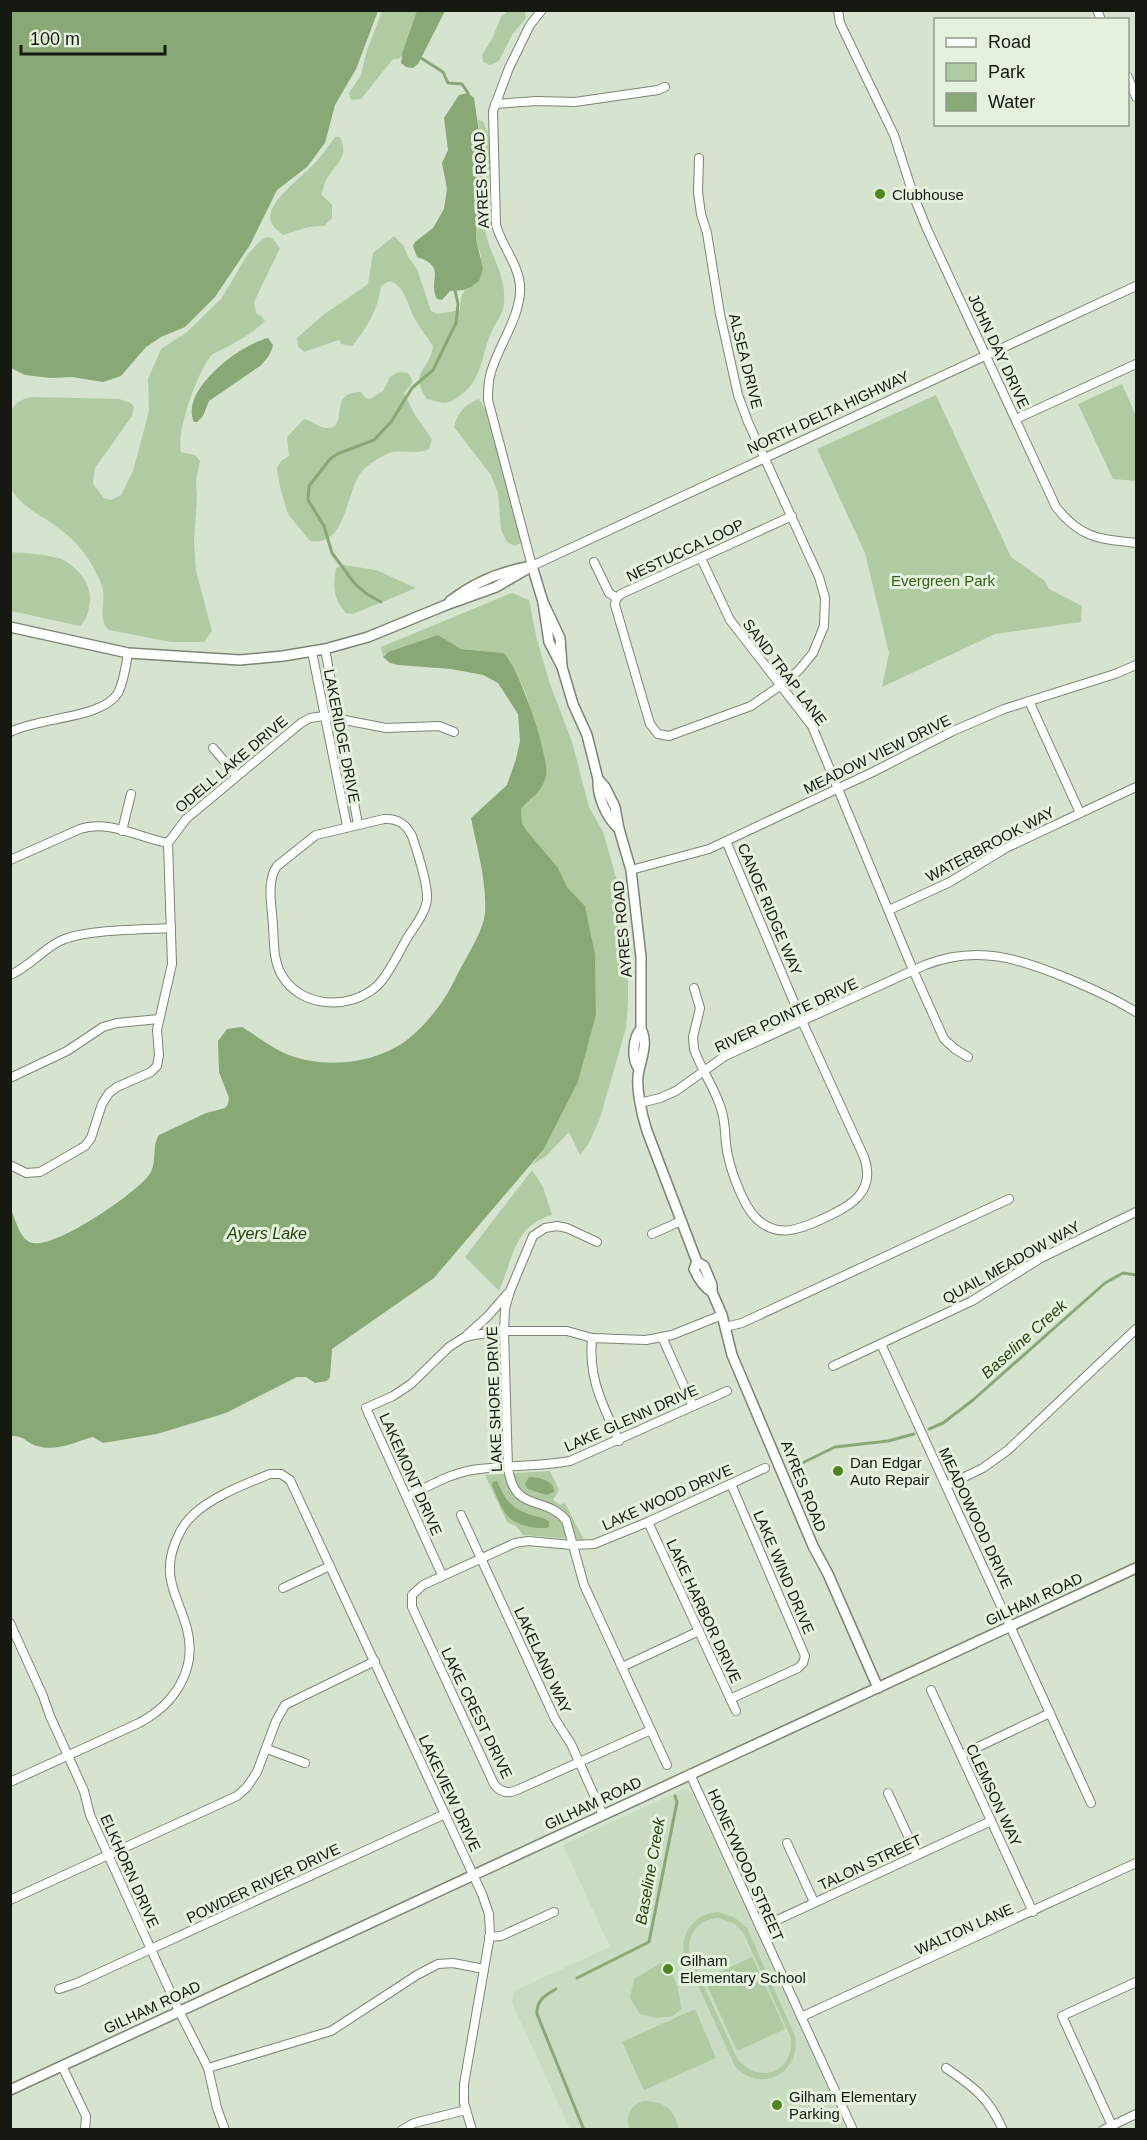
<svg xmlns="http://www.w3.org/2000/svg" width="1147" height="2140" font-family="Helvetica,sans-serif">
<rect width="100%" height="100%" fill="#d6e4cf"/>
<!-- built -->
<polygon fill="#c9dbc0" points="687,1789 692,1793 847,2129 570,2129 512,2003 514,1991 610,1947 563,1845 681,1790"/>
<!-- green -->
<g fill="#b0cba1" fill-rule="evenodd">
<polygon points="382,11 417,11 407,47 399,59 393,59 361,99 351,100 349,93 361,75 366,53"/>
<polygon points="508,11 525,11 526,18 512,35 499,61 490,65 483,62 482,55 492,39 501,17"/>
<path d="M478 120 482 121C499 142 484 195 484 220 484 244 502 267 504 291 506 316 497 317 489 338 481 360 481 379 462 394 457 398 452 402 445 403 440 403 433 400 427 399 408 371 430 371 433 346 427 337 421 329 416 321 408 308 406 286 390 281L381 286C378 310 367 328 352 346L341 344 339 340 304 352 298 346 297 338 323 315 368 284 373 253 394 236 404 246 408 257 417 269 431 311 438 314 460 310C462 298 459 293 471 287L481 256 476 239 477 213 480 207 481 199 482 152Z"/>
<path d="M335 137H340C350 158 335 164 326 180 324 185 323 190 321 194L332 205V218L324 226 309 227 283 235C277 230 270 225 270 216 271 200 301 177 312 166 320 158 328 147 335 137Z"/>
<path d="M267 237 272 238 280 248 254 302 256 313 262 317 265 321C254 332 241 339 227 347 222 350 215 352 211 356 197 372 176 432 181 452L195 455 200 461 196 481 197 498 194 541 196 571 212 631 204 642H171L109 630C98 622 105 603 103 591 102 582 96 573 92 565 84 551 73 539 61 530 45 517 20 507 11 488V411C15 402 22 399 32 397L119 399 131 403 134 407 132 416 95 468 93 484 104 498 111 500 121 495 133 471 149 411 148 379 161 349 187 332 221 299 248 254 260 241Z"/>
<path d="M398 372 408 373 412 379V383L404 393 415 415 432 439 429 449C417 455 405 450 392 452 385 454 370 463 364 469 345 487 349 547 310 541L288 514 280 487 277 468 281 461 289 456 287 437 304 419C312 420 319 428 326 428 351 429 326 391 361 392L366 398 370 399 383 391 390 377Z"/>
<polygon points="1122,384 1136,416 1136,481 1113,479 1078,404"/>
<polygon points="936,395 1011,557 1044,580 1049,589 1082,606 1081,622 995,634 882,687 889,653 865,553 817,449"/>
<path d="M479 399 487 412 523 542 514 546 507 542 501 530 498 493 491 475 454 427C457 413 465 404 479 399Z"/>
<path d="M11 552C26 553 43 554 58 558 75 563 92 584 90 601 88 611 88 619 80 626L11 611Z"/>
<path d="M344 565 376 570 416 588 353 614 346 613C333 599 333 586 336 568Z"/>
<polygon points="512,593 529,600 537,640 550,684 572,742 589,807 603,832 618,884 628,964 628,1003 626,1028 600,1118 589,1143 580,1155 569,1132 546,1156 532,1165 544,1149 578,1082 596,1015 595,954 585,906 567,887 557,868 527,831 522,823 521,809 532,799 543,754 526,693 509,658 504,653 461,649 438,635 384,654 383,657 381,647"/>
<path d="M532 1170 543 1187 552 1215C514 1225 513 1259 499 1291L465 1257Z"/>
<polygon points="550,1471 559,1490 553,1500 560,1505 565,1503 584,1540 523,1535 516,1526 507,1522 485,1475"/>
<path d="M718 1912 734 1917 747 1928 795 2036C802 2073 760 2095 735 2066L684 1955C680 1932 695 1914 718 1912ZM719 1918 735 1924 744 1934 791 2038C794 2072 760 2085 738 2060L690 1956C686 1936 697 1919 719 1918Z"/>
<polygon points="752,1957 785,2029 737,2051 704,1979"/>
<path d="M661 1963C675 1970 680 1994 681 2009L673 2016 656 2018 640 2014 630 1998 634 1979Z"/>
<polygon points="695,2009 716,2058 644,2090 622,2042"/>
<path d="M643 2101C666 2102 672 2107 679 2129H629C626 2115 629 2107 643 2101Z"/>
</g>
<!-- water -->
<g fill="#88a975">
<polygon points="11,10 378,11 356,69 335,105 325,143 307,167 277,190 250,245 215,297 185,327 161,337 146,347 121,376 103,382 72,377 50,378 25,375 11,368"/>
<polygon points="417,11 445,11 418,64 413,68 406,67 401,63 402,54"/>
<path d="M468 93 474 98 482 152 481 199 477 213 476 239 483 269 479 281 471 287 464 290 450 291 442 300 437 299C427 280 448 267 417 257L413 246 415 242 433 228 444 209 447 189 442 163 448 150 444 118 459 95Z"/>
<path d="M268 338 273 345C271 354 267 359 260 366L209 401 203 416 197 422H194C179 390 241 344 268 338Z"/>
<path d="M438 635 461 649 504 653C519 667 550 758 546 776 543 791 530 799 521 809L522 823 527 831 558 868 567 887 585 906 595 954 596 1015 578 1082 544 1149 434 1278 332 1349 330 1377 327 1381 315 1383 306 1377H297L226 1413 157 1434 103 1443 93 1437C74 1442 57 1452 37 1446 25 1443 27 1436 11 1436V1210C16 1220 20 1241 33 1243 56 1248 135 1194 149 1175 158 1163 151 1146 159 1135L206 1113 225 1108 228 1104 229 1098 219 1072 218 1041 227 1029 242 1027C257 1036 273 1049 289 1055 328 1070 383 1063 414 1034 432 1018 447 997 457 975 466 958 483 932 485 913 487 881 477 849 471 818L507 785 516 759 520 741 518 714 498 683 483 675 451 669 398 665 390 663 383 657 388 652Z"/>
<path d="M529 1477C538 1477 547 1479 553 1486L554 1492 546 1495 528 1489 525 1484Z"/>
<path d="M497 1481C505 1499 510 1508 531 1515 538 1517 544 1517 549 1522V1527C543 1529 536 1528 530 1527 503 1521 502 1508 492 1485L493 1482Z"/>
</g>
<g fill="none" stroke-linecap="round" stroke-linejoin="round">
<!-- stream -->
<g stroke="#88a975" stroke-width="3">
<polyline points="421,58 443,72 448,83 462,84 468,93"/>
<polyline points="381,602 367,594 355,584 332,553 324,526 308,500 309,486 330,459 337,454 374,440 391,422 412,388 433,370 456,323 458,304 455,290"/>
<polyline points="929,1429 943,1423 973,1400 1105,1283 1123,1273 1136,1275"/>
<polyline points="792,1468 835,1447 888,1441 914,1434"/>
<polyline points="577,1978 649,1942 677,1802 675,1796"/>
<path d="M556 1989C545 1995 536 2001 537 2014L584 2130"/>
</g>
<!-- minor casing -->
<g stroke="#7a8674" stroke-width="10">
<g id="minor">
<path d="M542 10 530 25 509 68 493 111 496 225C502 246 518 264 520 285 522 315 499 344 491 372 488 381 488 391 488 400L532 566 1136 286"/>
<path d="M838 10 840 23 894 135 914 197 927 229 1056 507C1080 538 1099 539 1136 543"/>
<polyline points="1097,10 1101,20"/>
<polyline points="1128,77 1136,97"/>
<polyline points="495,104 537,101 575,102 658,90 665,87"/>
<polyline points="699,158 698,192 701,214 707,233 720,314 738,395 748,422 819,577 825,598 824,626 813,653 799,670 781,685 751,706 669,736 658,734 650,724 615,605 616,599 621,594 792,516"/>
<polyline points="1016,419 1136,364"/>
<polyline points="701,558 730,620 812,726 913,970 944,1039 955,1049 968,1057"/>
<polyline points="594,562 609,593 617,598"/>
<polyline points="325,649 358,824"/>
<polyline points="312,652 347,826"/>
<polyline points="1029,701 1080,813"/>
<path d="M10 732C39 717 102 719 118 693 124 681 126 666 128 653"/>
<polyline points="213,748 237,776"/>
<path d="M384 819C398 818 406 824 412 836 417 850 428 885 427 899 426 913 413 928 406 940 398 954 389 974 377 986 349 1011 300 1008 281 974 273 959 274 941 273 925 272 907 266 881 277 866L316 835Z"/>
<polyline points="122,831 131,794"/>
<path d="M10 860 80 829C108 819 140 838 168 843"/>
<polyline points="631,870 709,849 873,772 953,731 1004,709 1115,674 1136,665"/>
<polyline points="889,910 950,882 1006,848 1136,787"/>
<path d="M10 975C29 967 42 950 60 941 84 929 142 930 171 928"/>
<path d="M694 988 700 1008 693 1037 694 1049C701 1070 716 1089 722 1112 725 1122 725 1133 726 1144 728 1164 742 1205 757 1219 777 1238 798 1230 820 1220 849 1207 877 1193 864 1157L802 1021 726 841"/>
<polyline points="10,1078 67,1051 103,1027 117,1023 159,1019"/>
<path d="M640 1103 660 1098 676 1091 725 1056 925 965C978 944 1020 959 1069 979 1093 989 1115 999 1136 1012"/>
<polyline points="10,1165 26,1173 40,1172 85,1146 91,1138 102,1104 109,1093 117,1087 151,1072 157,1066 159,1055 157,1030 172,964 168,843 186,819 301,723 310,718 324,716 386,728 439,726 454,732"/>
<polyline points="652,1234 681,1221"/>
<path d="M597 1242 567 1228 557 1226 545 1228 533 1236 510 1291 505 1309 504 1331 508 1468C515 1514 543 1494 566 1520L584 1585 667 1765"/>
<polyline points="725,1327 742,1323 1009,1199"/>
<polyline points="467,1335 488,1316 507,1294"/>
<polyline points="662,1337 693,1406"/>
<path d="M592 1338C588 1379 603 1405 619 1441"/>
<polyline points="881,1344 1091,1803"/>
<polyline points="833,1366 972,1301 1041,1258 1136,1212"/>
<polyline points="946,1486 983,1468 1008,1450 1136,1329"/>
<path d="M407 1497C427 1487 449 1474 472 1470 504 1465 537 1467 570 1461L727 1391"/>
<polyline points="461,1515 555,1719 571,1744 603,1815"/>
<polyline points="648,1522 736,1711"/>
<polyline points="442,1575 366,1408 393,1396 411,1384 449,1347 463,1338 474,1335 504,1331 567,1331 592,1338 646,1340 672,1335 722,1315"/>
<polyline points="283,1588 330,1566"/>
<polyline points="10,1623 43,1696 50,1716 84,1791 90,1815 179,2011 208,2068 217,2108 225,2130"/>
<polyline points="622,1667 699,1631"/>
<polyline points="931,1690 1033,1912"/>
<polyline points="730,1699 798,1668 803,1663 805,1656 731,1484"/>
<path d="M651 1730 517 1790C508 1794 500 1792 494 1784L412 1607V1595L423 1585 515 1543 528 1541 572 1545 594 1544 648 1522 765 1468"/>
<polyline points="267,1749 305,1763"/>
<polyline points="961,1755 1050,1713"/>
<polyline points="690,1774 853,2130"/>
<path d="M10 1782 139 1723C173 1705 198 1671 187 1629 179 1598 162 1580 174 1546 178 1535 182 1526 190 1518 208 1498 245 1484 270 1474H281L290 1480 482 1894 489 1914 490 1935 464 2084V2103L472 2130"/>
<polyline points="888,1793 917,1855"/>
<polyline points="787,1843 814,1902"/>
<polyline points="10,1900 237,1796 247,1787 257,1772 276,1721 285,1705 375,1661"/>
<polyline points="760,1928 991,1821"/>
<polyline points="489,1937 501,1936 554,1912"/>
<polyline points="59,1989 77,1983 151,1949 445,1814"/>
<polyline points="801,2017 1136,1863"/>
<polyline points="62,2066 86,2116 85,2130"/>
<polyline points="208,2068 331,2031 417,1975 438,1964 453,1963 484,1969"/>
<path d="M946 2068C974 2087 989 2098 1003 2130"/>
<polyline points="402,2130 414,2123 466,2110"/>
<polyline points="1103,2130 1136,2114"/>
<polyline points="1114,2130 1062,2016 1136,1982"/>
</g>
</g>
<!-- tertiary casing -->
<g stroke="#7a8674" stroke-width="12">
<g id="tertiary">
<polyline points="532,566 543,602 560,638 562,666"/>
<path d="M450 601C472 584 499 572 527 567"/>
<path d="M543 602 549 642 562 667 573 704 587 735 598 779 605 787 615 807 619 829 631 870 641 957V1029C648 1042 642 1057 639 1070 635 1085 642 1116 647 1131L697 1262 704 1266 712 1285V1292L722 1315 732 1355 813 1546 828 1574 878 1688"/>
<polyline points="10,627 128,653 240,660 283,656 325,649 368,637 446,605 496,587 532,566"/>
<path d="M598 779C597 796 606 817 619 829"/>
<path d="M639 1069C631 1059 633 1037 641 1029"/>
<path d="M697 1262 694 1269C698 1278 703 1287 712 1292"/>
<polyline points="10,2090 1136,1568"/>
</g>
</g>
<!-- minor -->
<use href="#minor" stroke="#fff" stroke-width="8"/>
<!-- tertiary -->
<use href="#tertiary" stroke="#fff" stroke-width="9"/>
</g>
<!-- markers -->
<g fill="#4d851f" stroke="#e4f1dc" stroke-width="2">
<circle cx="880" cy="194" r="6"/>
<circle cx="838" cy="1471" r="6"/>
<circle cx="668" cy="1969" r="6"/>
<circle cx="777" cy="2105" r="6"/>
</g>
<g text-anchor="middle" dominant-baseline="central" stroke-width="6" stroke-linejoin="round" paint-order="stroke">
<!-- street labels -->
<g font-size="15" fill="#151912" stroke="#e4f1dc">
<text transform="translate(481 180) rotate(-93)">AYRES ROAD</text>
<text transform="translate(999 351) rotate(65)">JOHN DAY DRIVE</text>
<text transform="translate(746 361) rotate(76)">ALSEA DRIVE</text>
<text transform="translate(828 412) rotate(-25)">NORTH DELTA HIGHWAY</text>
<text transform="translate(685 550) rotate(-25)">NESTUCCA LOOP</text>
<text transform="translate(785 672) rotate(53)">SAND TRAP LANE</text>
<text transform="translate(342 736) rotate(79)">LAKERIDGE DRIVE</text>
<text transform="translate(877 754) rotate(-26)">MEADOW VIEW DRIVE</text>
<text transform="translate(231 764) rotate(-40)">ODELL LAKE DRIVE</text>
<text transform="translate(990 844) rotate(-28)">WATERBROOK WAY</text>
<text transform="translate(770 909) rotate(67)">CANOE RIDGE WAY</text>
<text transform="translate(622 929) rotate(-95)">AYRES ROAD</text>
<text transform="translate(786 1015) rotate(-25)">RIVER POINTE DRIVE</text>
<text transform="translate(1011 1262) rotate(-29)">QUAIL MEADOW WAY</text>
<text transform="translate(494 1399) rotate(-92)">LAKE SHORE DRIVE</text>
<text transform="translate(631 1418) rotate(-24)">LAKE GLENN DRIVE</text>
<text transform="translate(411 1474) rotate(66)">LAKEMONT DRIVE</text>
<text transform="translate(804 1486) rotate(68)">AYRES ROAD</text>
<text transform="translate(667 1497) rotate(-24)">LAKE WOOD DRIVE</text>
<text transform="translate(976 1518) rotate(65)">MEADOWOOD DRIVE</text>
<text transform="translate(784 1572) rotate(67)">LAKE WIND DRIVE</text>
<text transform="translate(1034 1599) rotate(-25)">GILHAM ROAD</text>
<text transform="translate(704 1611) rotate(65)">LAKE HARBOR DRIVE</text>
<text transform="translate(543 1660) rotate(65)">LAKELAND WAY</text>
<text transform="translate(477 1713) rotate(64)">LAKE CREST DRIVE</text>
<text transform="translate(450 1793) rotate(65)">LAKEVIEW DRIVE</text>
<text transform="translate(994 1795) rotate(65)">CLEMSON WAY</text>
<text transform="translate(593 1803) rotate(-25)">GILHAM ROAD</text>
<text transform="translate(870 1862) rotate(-25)">TALON STREET</text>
<text transform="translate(746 1865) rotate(66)">HONEYWOOD STREET</text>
<text transform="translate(130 1871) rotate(66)">ELKHORN DRIVE</text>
<text transform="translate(263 1883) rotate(-25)">POWDER RIVER DRIVE</text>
<text transform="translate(964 1929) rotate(-24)">WALTON LANE</text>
<text transform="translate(152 2007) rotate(-25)">GILHAM ROAD</text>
</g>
<!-- poi labels -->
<g font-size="15" fill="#151912" stroke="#e4f1dc" text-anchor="start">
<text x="892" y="194">Clubhouse</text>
<text x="850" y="1462">Dan Edgar<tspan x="850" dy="17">Auto Repair</tspan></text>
<text x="680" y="1960">Gilham<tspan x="680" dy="17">Elementary School</tspan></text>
<text x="789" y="2096">Gilham Elementary<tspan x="789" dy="17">Parking</tspan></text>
</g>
<!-- park labels -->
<g font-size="15" fill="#376017" stroke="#e4f1dc">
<text x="943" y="580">Evergreen Park</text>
</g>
<!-- water labels -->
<g font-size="16" font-style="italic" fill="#24430b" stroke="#e4f1dc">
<text x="267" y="1233">Ayers Lake</text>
<text transform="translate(1024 1339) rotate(-42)">Baseline Creek</text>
<text transform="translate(650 1871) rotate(-80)">Baseline Creek</text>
</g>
</g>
<!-- border -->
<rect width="1147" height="2140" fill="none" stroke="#151912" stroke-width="24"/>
<!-- legend -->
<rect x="934" y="18" width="195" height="108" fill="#e4f1dc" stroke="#919b8b" stroke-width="1.5"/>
<rect x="946" y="38" width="30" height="9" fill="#ffffff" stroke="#919b8b" stroke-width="1.5"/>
<text x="988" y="48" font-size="18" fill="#151912">Road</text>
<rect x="946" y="63" width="30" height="18" fill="#b0cba1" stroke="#919b8b" stroke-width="1.5"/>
<text x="988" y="78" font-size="18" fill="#151912">Park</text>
<rect x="946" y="93" width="30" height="18" fill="#88a975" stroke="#919b8b" stroke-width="1.5"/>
<text x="988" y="108" font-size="18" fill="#151912">Water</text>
<!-- scale -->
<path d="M21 45v9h144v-9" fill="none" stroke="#151912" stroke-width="3"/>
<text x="30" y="45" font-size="18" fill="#151912" stroke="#e4f1dc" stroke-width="4.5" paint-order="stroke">100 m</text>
</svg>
